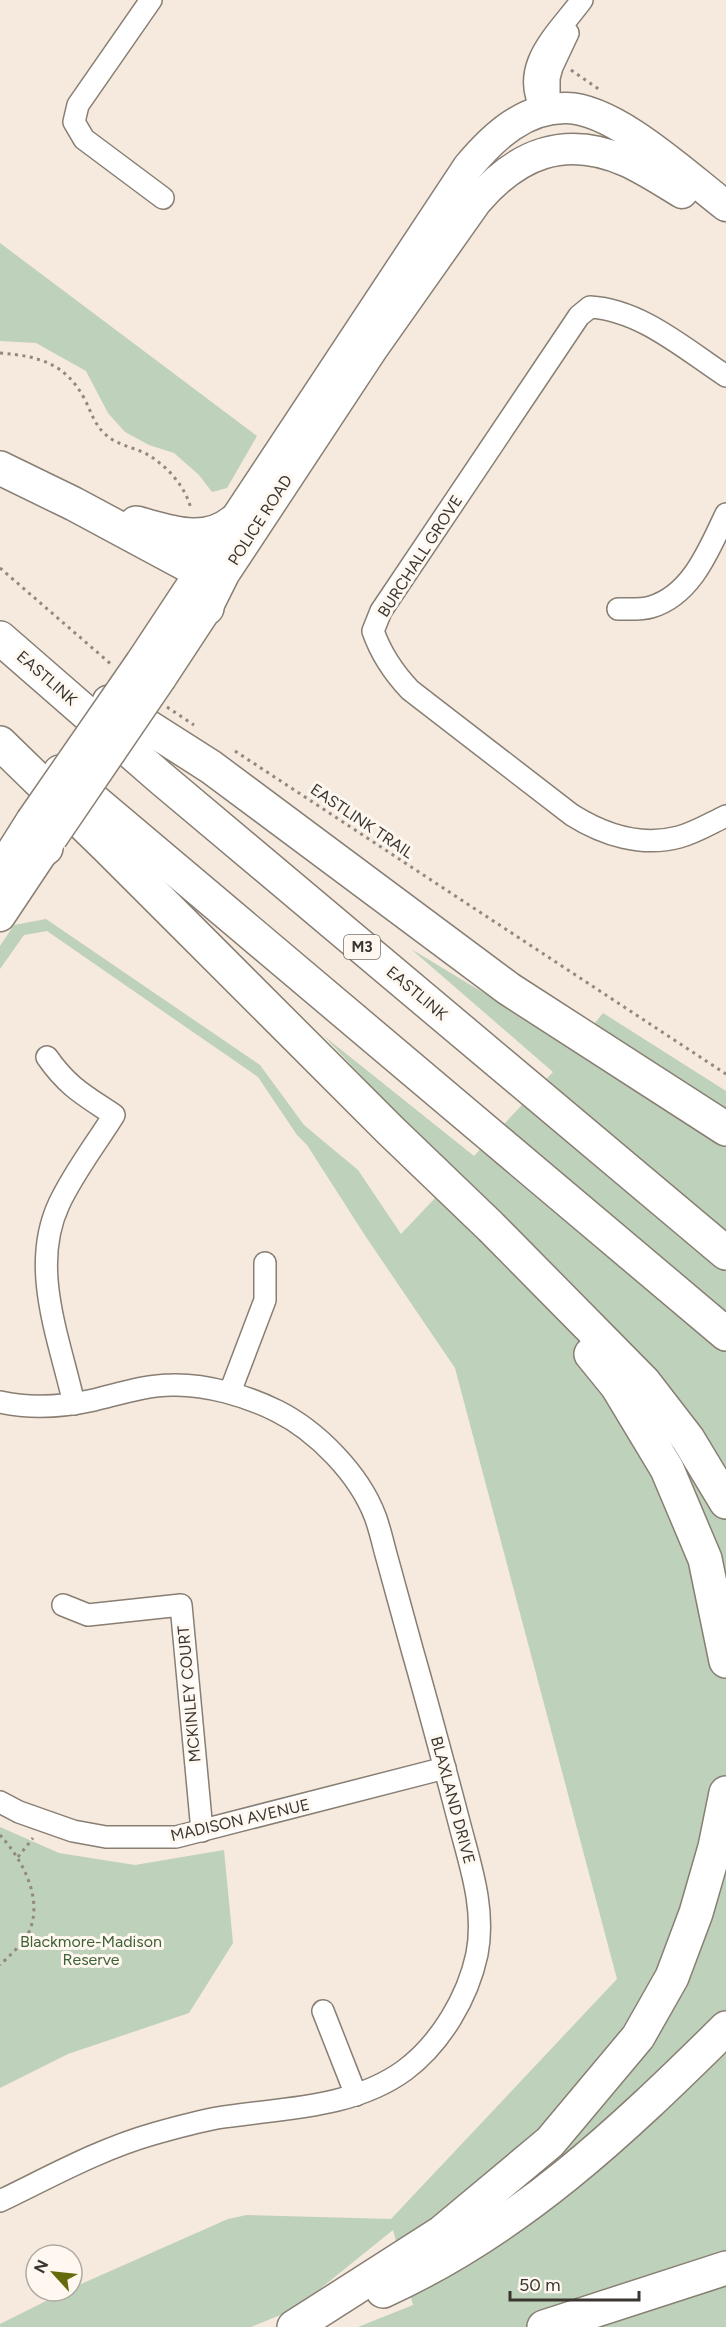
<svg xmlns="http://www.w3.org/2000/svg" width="726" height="2327" font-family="Figtree,sans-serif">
<rect width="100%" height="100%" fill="#f5eadd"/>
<!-- green -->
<g fill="#bed1ba">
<polygon points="0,243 257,436 227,488 212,492 199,475 174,453 149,445 125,432 108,413 86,371 36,343 0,341"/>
<polygon points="46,919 260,1065 304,1125 358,1170 401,1234 455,1177 324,1036 474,1156 553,1072 411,949 575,1048 603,1013 726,1091 726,2327 358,2327 413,2305 393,2230 295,2309 251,2327 0,2327 0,2324 64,2292 72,2291 72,2288 228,2219 247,2215 391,2219 617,1979 455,1368 366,1237 307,1145 297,1135 258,1077 47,931 24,935 0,969 0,946 14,925"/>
<polygon points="0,1827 59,1853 135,1865 224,1850 233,1943 189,2013 68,2054 0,2088"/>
</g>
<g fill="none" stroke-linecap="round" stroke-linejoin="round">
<!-- minor casing -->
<g stroke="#887e73" stroke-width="24">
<g id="minor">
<polyline points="151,0 78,105 74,122 84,139 163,198"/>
<path d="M543 111C517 67 557 34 582 0"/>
<polyline points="543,111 549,93 549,78 552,67 568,33"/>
<path d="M726 376C685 349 641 310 590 307L579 316 381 611 373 631C381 654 393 672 410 690L572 815C604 835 642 847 679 837 695 833 711 823 726 816"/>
<path d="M618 609C628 609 641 610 651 607 692 595 709 549 726 514"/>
<path d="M47 1057C68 1087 84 1095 114 1115 96 1144 74 1172 59 1204 29 1268 60 1340 74 1404"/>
<polyline points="230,1392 265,1300 265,1263"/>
<path d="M0 1402C31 1409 62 1407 94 1400 119 1394 146 1385 172 1385 206 1384 247 1396 277 1411 317 1431 359 1474 375 1516 380 1529 383 1544 387 1558 395 1588 404 1619 412 1649 428 1705 443 1761 458 1818 469 1862 486 1907 477 1954 468 1997 441 2043 405 2070 352 2109 280 2108 217 2118 196 2122 174 2128 153 2134 100 2149 50 2177 0 2201"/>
<polyline points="63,1605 88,1615 181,1605 202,1831"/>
<polyline points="0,1802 19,1812 73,1831 106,1837 176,1837 445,1768"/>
<polyline points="323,2011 356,2095"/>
</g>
</g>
<!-- secondary casing -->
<g stroke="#887e73" stroke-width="33">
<g id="secondary">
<path d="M141 662 468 167C494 136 525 107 567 108 616 109 688 177 726 206"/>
<path d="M161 678 207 608 224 574 373 348 476 202C517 154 564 134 626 161 646 170 664 182 682 193"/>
<polyline points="0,870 31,821"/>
<polyline points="0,916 44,850"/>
</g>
</g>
<!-- motorway casing -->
<g stroke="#887e73" stroke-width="36">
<g id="motorway">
<polyline points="0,468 74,504 193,568 205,589 207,608"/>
<path d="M136 523C167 531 204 546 233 522"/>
<polyline points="0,638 162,779 726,1253"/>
<polyline points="109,702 211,767 509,989 726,1129"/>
<polyline points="0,743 108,848 390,1130 491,1227 644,1382 688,1439 726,1502"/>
<polyline points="60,772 726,1334"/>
<polyline points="0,873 24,865 46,848"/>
<polyline points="591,1354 617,1386 667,1469 705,1559 726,1661"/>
<path d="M383 2291C519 2229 621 2132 726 2028"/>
<polyline points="294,2327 441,2233 550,2142 638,2037 672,1977 696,1913 715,1847 726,1793"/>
<polyline points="544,2327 726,2268"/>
</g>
</g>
<!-- path -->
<g stroke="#918981" stroke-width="3" stroke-dasharray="3 4.5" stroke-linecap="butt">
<polyline points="571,70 600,90"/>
<path d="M0 353C38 356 65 363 84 398 91 411 94 424 105 434 117 446 136 447 150 456 169 468 186 488 191 509"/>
<polyline points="0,568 112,665"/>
<polyline points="167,707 194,725"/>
<polyline points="235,751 726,1074"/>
<path d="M0 1835C22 1859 45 1900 28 1934 22 1945 9 1956 0 1965"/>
<polyline points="18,1857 33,1838"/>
</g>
<!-- minor -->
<use href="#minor" stroke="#fff" stroke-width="21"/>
<!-- secondary -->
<use href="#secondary" stroke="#fff" stroke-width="30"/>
<!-- motorway -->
<use href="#motorway" stroke="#fff" stroke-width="33"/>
<!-- secondary-bridge casing -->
<g stroke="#887e73" stroke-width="33" stroke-linecap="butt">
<g id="secondary-bridge">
<polyline points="31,821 141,662"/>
<polyline points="52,838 161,678"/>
</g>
</g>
<!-- secondary-bridge -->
<use href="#secondary-bridge" stroke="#fff" stroke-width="30"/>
</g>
<g text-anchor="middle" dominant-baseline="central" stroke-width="6" stroke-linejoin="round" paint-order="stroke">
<!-- shield labels -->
<rect fill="#fff8f0" stroke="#75706a" stroke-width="1.5" x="344" y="935" width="36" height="24" rx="4.5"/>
<g font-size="15" font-weight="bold" fill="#3a3631">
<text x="362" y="947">M3</text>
</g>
<!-- street labels -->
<g font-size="16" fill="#3a3631" stroke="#fff8f0">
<text transform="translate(260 520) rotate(-57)">POLICE ROAD</text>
<text transform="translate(420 556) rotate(-57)">BURCHALL GROVE</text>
<text transform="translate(47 678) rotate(41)">EASTLINK</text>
<text transform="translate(362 821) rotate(34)">EASTLINK TRAIL</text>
<text transform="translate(417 993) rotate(40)">EASTLINK</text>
<text transform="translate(189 1694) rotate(-95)">MCKINLEY COURT</text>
<text transform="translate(453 1800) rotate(75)">BLAXLAND DRIVE</text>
<text transform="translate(240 1820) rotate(-13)">MADISON AVENUE</text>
</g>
<!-- park labels -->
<g font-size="16" fill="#3f6138" stroke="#fff8f0">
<text x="91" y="1941">Blackmore-Madison<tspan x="91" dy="18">Reserve</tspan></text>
</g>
</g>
<!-- north arrow -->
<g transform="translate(54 2273) rotate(297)"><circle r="28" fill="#fff8f0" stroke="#b0aaa4" stroke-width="1.5"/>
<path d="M0-4.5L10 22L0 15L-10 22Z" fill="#656a0b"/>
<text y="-9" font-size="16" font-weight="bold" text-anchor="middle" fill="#3a3631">N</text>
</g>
<!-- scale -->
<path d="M510 2291v9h129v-9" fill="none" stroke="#3a3631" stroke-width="3"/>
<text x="519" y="2291" font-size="18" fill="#3a3631" stroke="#fff8f0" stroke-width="4.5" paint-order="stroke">50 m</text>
</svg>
